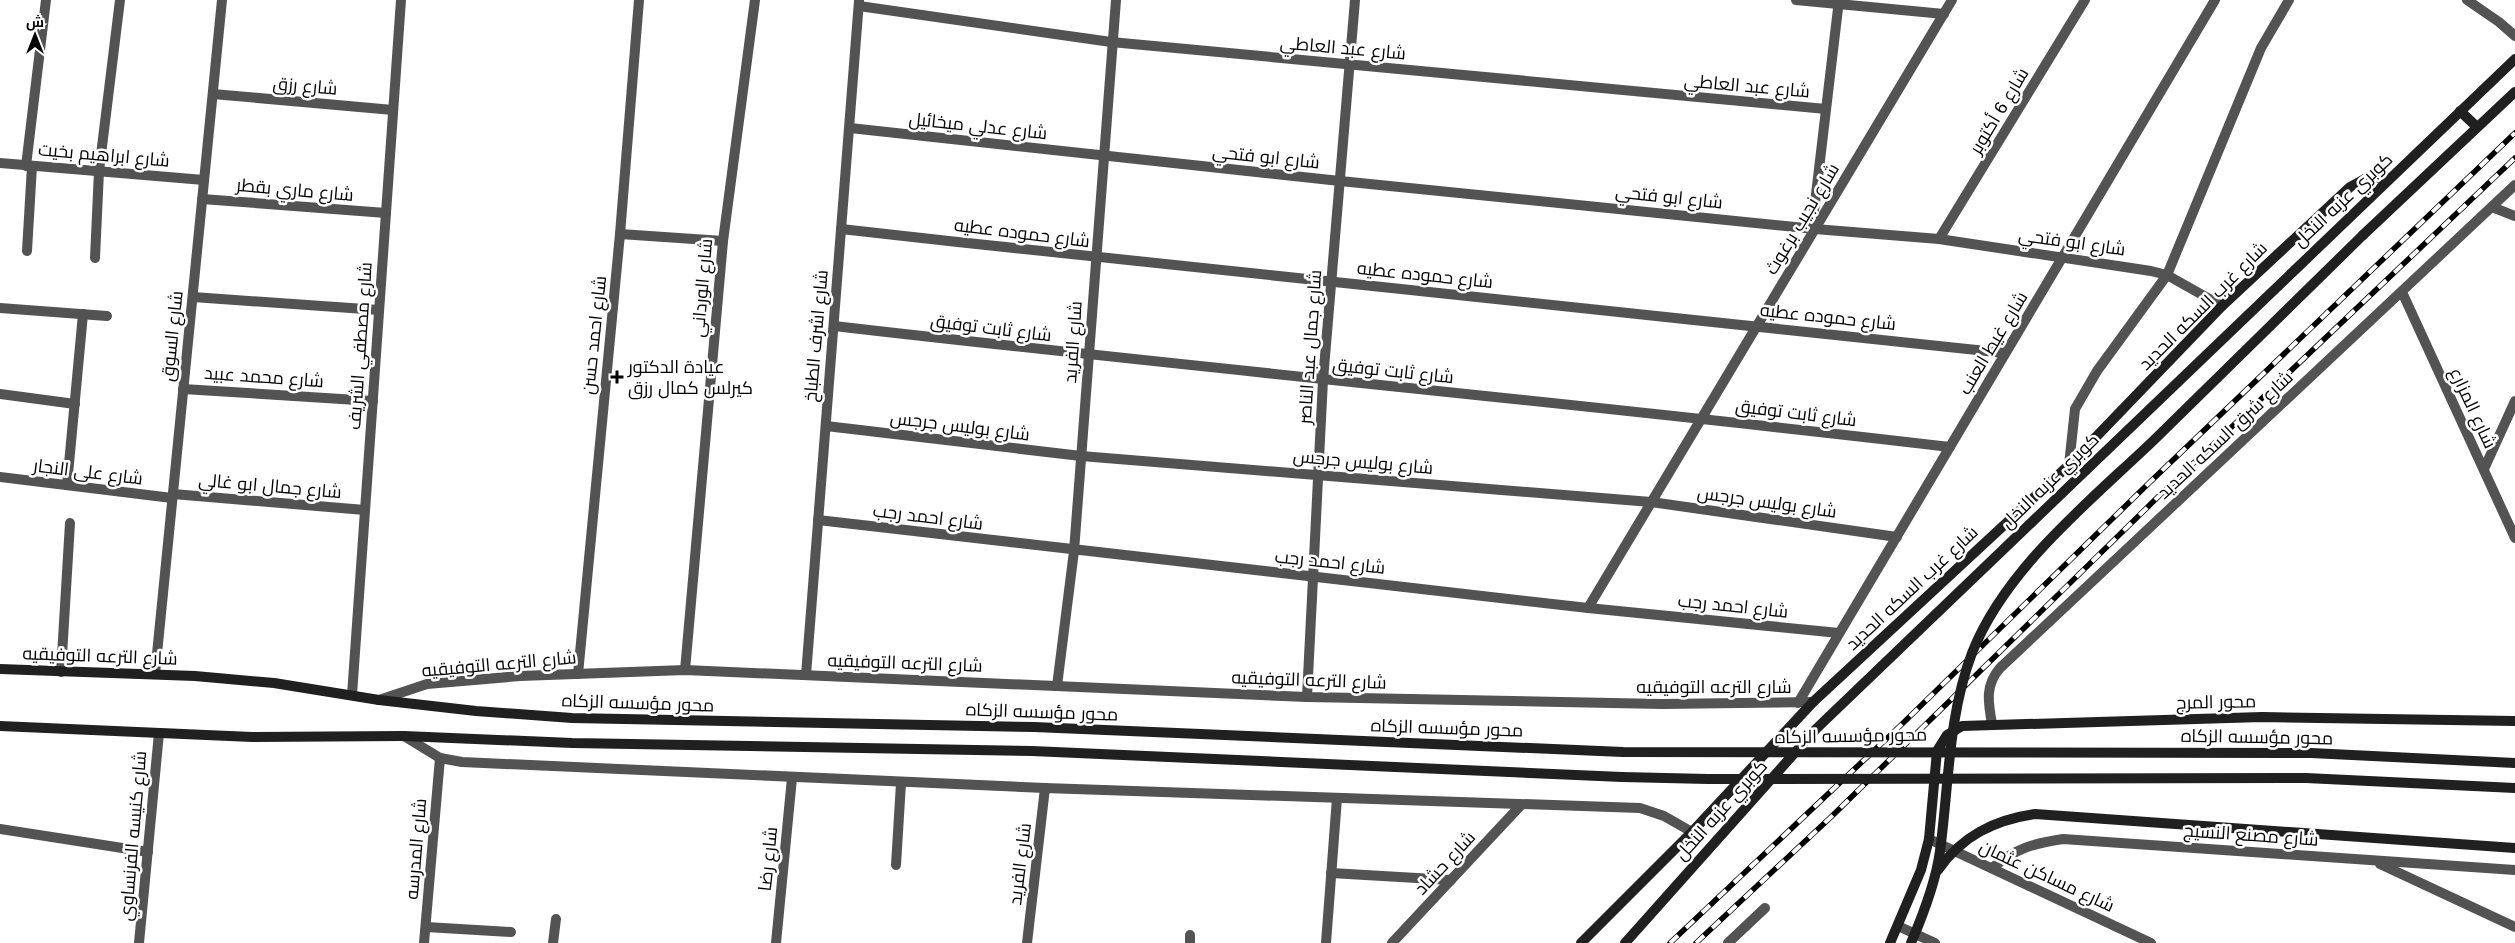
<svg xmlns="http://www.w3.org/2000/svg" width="2515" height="943" font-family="Helvetica,Cairo,sans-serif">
<rect width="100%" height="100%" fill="#fff"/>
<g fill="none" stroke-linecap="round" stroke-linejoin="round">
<!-- street -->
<g stroke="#535353" stroke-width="10">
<polyline points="1796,0 1944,14"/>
<polyline points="2467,0 2499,22 2515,36"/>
<polyline points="859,6 1111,42 1826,109"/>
<polyline points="213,94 393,110"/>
<polyline points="850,128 1340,181 1815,229 1939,239 2151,271 2167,275 2222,306"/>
<polyline points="0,163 204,180"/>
<polyline points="26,166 46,0"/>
<polyline points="202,199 386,213"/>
<polyline points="2492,207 2515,216"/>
<polyline points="1812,228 1839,0"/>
<path d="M841 229C1229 273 1618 309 2005 353"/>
<polyline points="620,234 723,241"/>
<polyline points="1939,239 2085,0"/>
<polyline points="27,251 32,166"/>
<polyline points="95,258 99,171 120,0"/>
<polyline points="2402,292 2515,538"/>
<polyline points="193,297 379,310"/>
<polyline points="0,308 107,316"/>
<path d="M834 326C1205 369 1578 403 1950 447"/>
<polyline points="183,389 373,401"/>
<polyline points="0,394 75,404"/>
<polyline points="826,426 1081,456 1651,502 1897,537"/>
<polyline points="2069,465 2075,409 2097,371 2167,275 2261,48 2289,0"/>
<polyline points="2484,469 2515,401"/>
<polyline points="0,477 172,498"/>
<polyline points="67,485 83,314"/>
<polyline points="173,494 365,510"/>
<polyline points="818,520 1588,608 1839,633"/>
<polyline points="1588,608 1952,0"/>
<polyline points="685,670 723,241 755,0"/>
<polyline points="61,672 70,523"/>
<polyline points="155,674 222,0"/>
<polyline points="578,674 620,234 639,0"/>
<polyline points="806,675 859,1"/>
<polyline points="1057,686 1074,551 1116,0"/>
<polyline points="352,695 401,0"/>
<polyline points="1307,697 1323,380 1355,0"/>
<polyline points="379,700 427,684 520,676 685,670 1307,697 1662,704 1813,702"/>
<polyline points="1798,703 2215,0"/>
<path d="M1992 724C1988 702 1985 685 2000 668L2515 185"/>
<polyline points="404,736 440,758 462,762 1045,788 1640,808 1664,816 1692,832"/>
<polyline points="0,829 148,852"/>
<polyline points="1929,839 2151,943"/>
<polyline points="2380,864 2515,927"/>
<polyline points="896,865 901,783"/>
<path d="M1992 868C2017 848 2031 844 2063 839L2515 870"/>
<polyline points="1331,873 1451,880"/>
<polyline points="1898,926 1935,943"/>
<polyline points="426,927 511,932"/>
<polyline points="139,943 159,733"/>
<polyline points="424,943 440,758"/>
<polyline points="553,943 556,919"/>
<polyline points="776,943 792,778"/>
<polyline points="1027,943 1045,788"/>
<polyline points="1190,943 1190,935"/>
<polyline points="1326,943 1337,798"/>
<polyline points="1392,943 1521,805"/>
<polyline points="1728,943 1765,908"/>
</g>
<!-- secondary -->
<g stroke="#202020" stroke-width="10">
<polyline points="2460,111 2477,127"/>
<polyline points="2363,235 2515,92"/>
<polyline points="0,669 195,676 274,683 379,700"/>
<polyline points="0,726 252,737 404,736"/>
<polyline points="1581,943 1692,832 1813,702 2069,465 2222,306 2350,187 2368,177 2389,179"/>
<polyline points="1625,943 1816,729 2515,59"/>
<polyline points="1890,943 1921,870 1929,839 1937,751 1947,735 1962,726 2262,717 2515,721"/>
</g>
<!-- rail casing -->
<g stroke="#000" stroke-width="5.5">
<g id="rail">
<polyline points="1670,943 1899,727 2149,483 2515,133"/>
<polyline points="1696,943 1831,817 2161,494 2515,158"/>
</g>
</g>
<!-- rail -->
<use href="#rail" stroke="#fff" stroke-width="4" stroke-dasharray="11" stroke-linecap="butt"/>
<!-- secondary-bridge -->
<g stroke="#202020" stroke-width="10">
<polyline points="379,700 476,711 572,718 1034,727 1623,752 2311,753 2515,763"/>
<polyline points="404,736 572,743 1032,751 1622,777 1708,779 2306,778 2515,788"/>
<path d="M1938 870C1962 836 1994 820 2035 814L2515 848"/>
<path d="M1911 943C1923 915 1936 882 1940 851 1949 785 1948 716 1972 653 2005 569 2089 502 2153 441 2223 372 2293 304 2363 235"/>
</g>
</g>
<!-- markers -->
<path fill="#000" stroke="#fff" stroke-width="2" d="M614.5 369.5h5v5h5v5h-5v5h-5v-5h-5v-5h5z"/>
<g text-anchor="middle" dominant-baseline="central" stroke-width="5" stroke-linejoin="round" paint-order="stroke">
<!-- street labels -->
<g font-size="18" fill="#000" stroke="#fff">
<text transform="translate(1343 48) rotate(5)">شارع عبد العاطي</text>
<text transform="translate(305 86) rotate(5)">شارع رزق</text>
<text transform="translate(1747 86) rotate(5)">شارع عبد العاطي</text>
<text transform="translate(1999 111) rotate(-59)">شارع 6 أكتوبر</text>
<text transform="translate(978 126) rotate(6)">شارع عدلي ميخائيل</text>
<text transform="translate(104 155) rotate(5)">شارع ابراهيم بخيت</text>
<text transform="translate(1266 157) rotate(6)">شارع ابو فتحي</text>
<text transform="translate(295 190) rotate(5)">شارع ماري بقطر</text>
<text transform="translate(1669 197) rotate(6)">شارع ابو فتحي</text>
<text transform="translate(2343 200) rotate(-43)">كوبري عزبه النخل</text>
<text transform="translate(1802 219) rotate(-59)">شارع نجيب برغوث</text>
<text transform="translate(1022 233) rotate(7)">شارع حموده عطيه</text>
<text transform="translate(2072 242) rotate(8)">شارع ابو فتحي</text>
<text transform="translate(1425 275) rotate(6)">شارع حموده عطيه</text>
<text transform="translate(702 288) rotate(-85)">شارع الورداني</text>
<text transform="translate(2203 306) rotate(-45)">شارع غرب السكه الحديد</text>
<text transform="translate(1828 317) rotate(6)">شارع حموده عطيه</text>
<text transform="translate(991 328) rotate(7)">شارع ثابت توفيق</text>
<text transform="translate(594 335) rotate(-84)">شارع احمد حسن</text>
<text transform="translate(172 336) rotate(-84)">شارع السوق</text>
<text transform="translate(816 336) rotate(-85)">شارع اشرف الطباخ</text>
<text transform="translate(1073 342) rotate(-86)">شارع الفريد</text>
<text transform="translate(1993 343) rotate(-59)">شارع غيط العنب</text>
<text transform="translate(360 346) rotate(-86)">شارع مصطفي الشريف</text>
<text transform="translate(1310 347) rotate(-86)">شارع جمال عبد الناصر</text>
<text transform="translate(1393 371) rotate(6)">شارع ثابت توفيق</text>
<text transform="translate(264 377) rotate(4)">شارع محمد عبيد</text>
<text transform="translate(2473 408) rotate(65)">شارع المزارع</text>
<text transform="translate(1796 413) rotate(7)">شارع ثابت توفيق</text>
<text transform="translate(960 426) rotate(7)">شارع بوليس جرجس</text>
<text transform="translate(2225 435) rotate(-43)">شارع شرق السكه الحديد</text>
<text transform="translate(1363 462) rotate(5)">شارع بوليس جرجس</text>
<text transform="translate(88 472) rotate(7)">شارع على النجار</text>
<text transform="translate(2050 481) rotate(-44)">كوبري عزبه النخل</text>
<text transform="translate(270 486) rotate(5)">شارع جمال ابو غالي</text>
<text transform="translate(1767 502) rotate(8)">شارع بوليس جرجس</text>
<text transform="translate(928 517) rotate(7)">شارع احمد رجب</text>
<text transform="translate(1330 562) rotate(6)">شارع احمد رجب</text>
<text transform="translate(1912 588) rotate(-43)">شارع غرب السكه الحديد</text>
<text transform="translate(1733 606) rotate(6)">شارع احمد رجب</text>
<text transform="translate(100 656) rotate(2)">شارع الترعه التوفيقيه</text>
<text transform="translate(905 663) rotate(2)">شارع الترعه التوفيقيه</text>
<text transform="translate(499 664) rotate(-5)">شارع الترعه التوفيقيه</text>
<text transform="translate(1309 680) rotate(2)">شارع الترعه التوفيقيه</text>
<text x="1714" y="687">شارع الترعه التوفيقيه</text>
<text transform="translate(2216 702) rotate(-1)">محور المرج</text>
<text transform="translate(638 703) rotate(2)">محور مؤسسه الزكاه</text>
<text transform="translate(1042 712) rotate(2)">محور مؤسسه الزكاه</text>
<text transform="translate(1447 728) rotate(2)">محور مؤسسه الزكاه</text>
<text transform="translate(1851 736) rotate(-1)">محور مؤسسه الزكاه</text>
<text transform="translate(2257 737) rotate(1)">محور مؤسسه الزكاه</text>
<text transform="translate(1721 810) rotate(-48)">كوبري عزبه النخل</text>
<text transform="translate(2251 835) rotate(4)">شارع مصنع النسيج</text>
<text transform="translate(133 836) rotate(-85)">شارع كنيسه الفرنساوي</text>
<text transform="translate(416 849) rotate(-85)">شارع المدرسه</text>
<text transform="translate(768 859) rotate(-84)">شارع رضا</text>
<text transform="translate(1445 863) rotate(-47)">شارع حشاد</text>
<text transform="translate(1020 864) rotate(-83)">شارع الفريد</text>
<text transform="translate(2047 876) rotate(25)">شارع مساكن عثمان</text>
</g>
<!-- poi labels -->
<g font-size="18" fill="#000" stroke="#fff" text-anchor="start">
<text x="628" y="367">عيادة الدكتور<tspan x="628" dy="21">كيرلس كمال رزق</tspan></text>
</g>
</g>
<!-- north arrow -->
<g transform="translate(35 35)" stroke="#ffffff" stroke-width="4" paint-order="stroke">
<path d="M0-4L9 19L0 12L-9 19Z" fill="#000000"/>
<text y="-8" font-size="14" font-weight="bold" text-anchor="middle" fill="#000000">ش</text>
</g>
</svg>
